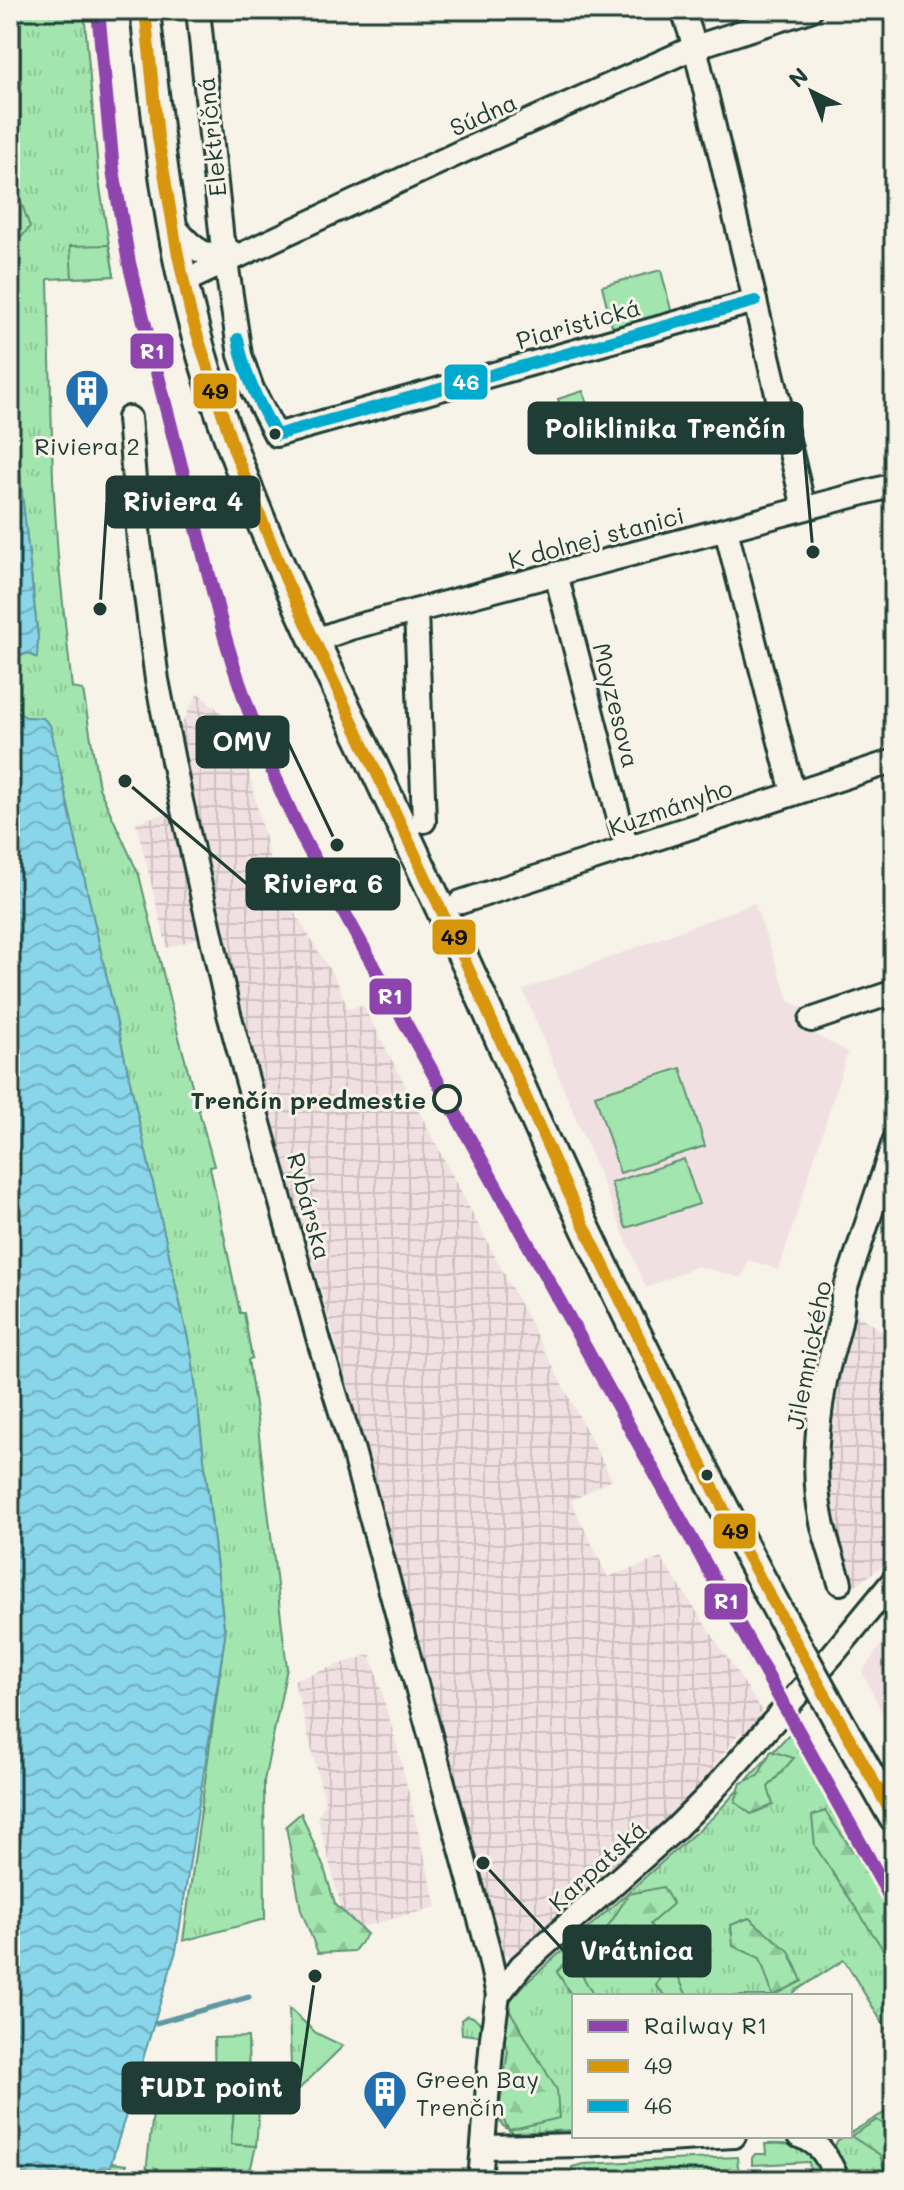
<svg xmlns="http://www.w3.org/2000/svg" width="904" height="2190" font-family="Mali,sans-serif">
<defs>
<pattern id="industrial-grid" width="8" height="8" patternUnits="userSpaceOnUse" patternTransform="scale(2)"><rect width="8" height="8" fill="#f1e0e2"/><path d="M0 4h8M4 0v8" fill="none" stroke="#cec1c2"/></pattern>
<pattern id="grass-tufts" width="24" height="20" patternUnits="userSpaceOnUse" patternTransform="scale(2)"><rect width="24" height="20" fill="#a3e5af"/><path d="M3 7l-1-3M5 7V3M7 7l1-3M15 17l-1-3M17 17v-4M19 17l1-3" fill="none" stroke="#8cc597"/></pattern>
<pattern id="forest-firs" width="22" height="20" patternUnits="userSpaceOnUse" patternTransform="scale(2)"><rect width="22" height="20" fill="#a3e5af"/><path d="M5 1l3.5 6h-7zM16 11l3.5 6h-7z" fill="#8cc597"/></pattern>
<pattern id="water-waves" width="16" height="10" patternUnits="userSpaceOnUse" patternTransform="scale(2)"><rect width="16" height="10" fill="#89d5e9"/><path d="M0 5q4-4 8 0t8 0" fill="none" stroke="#6faebe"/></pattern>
</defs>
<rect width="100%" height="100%" fill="#f7f3e8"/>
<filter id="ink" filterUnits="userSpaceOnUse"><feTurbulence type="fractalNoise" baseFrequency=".0125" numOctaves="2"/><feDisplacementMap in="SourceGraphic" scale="16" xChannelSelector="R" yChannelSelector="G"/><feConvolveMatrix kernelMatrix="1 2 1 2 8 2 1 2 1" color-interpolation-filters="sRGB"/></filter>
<g filter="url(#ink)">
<!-- built -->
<g fill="#f1e0e2">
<polygon points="754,903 790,1002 808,1011 817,1036 848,1052 779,1270 748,1260 742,1278 697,1266 646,1288 523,990"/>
<polygon points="894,1625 894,1737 862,1672"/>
</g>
<!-- industrial -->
<g fill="url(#industrial-grid)">
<polygon points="198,693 225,716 236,734 247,764 271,865 293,910 338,983 348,1009 363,1005 612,1479 571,1501 608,1577 661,1558 762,1710 745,1735 740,1732 679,1812 526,1953 513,1957 504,1953 498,1945 330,1321 247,1037 198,845 183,772 179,729"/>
<polygon points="180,809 211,934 167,948 136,822"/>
<polygon points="851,1310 894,1340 894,1558 856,1585 846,1576 827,1504 826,1477 834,1376"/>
<polygon points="371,1654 397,1746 437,1907 347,1931 318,1818 325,1802 294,1680"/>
</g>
<!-- grass -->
<g fill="url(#grass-tufts)" stroke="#619172" stroke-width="2">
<polygon points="21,10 84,10 99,181 114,276 48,279 53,478 58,557 72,688 83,690 99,788 139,875 177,1030 214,1166 210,1167 240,1313 244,1313 252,1358 248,1360 256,1411 287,1668 264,1781 265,1919 183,1941 225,1635 192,1357 50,726 43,718 25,717 14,708 11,673 20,656 28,653 36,658 38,638 16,439 10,303 10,238 17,242 29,226 20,199"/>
<polygon points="790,1733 894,1914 894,2042 844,1960 794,1992 795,1996 574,1996 574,2130 513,2133 502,2125 495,2111 501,2010 526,1983 714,1816"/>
<polygon points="289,2008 316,2033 343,2046 292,2096"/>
<path d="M467 2015C479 2018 482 2024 483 2036L469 2180 481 2036 462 2034 461 2020Z"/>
<polygon points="154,2105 234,2109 231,2144 256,2146 248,2180 173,2180 146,2172"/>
<polygon points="894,2107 894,2180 853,2180 835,2147 837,2141 845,2136 850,2136 850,2133"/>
<path d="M765 2144C805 2143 808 2146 827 2180H812L809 2162 752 2165V2158L755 2154H766Z"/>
<polygon points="737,2157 738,2167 746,2180 573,2180 572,2167 583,2164"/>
<polygon points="112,2163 126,2165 128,2180 106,2180"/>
</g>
<!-- forest -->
<g fill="url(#forest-firs)" stroke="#619172" stroke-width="2">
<polygon points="10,10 21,10 20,199 30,227 17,242 10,238"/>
<polygon points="771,1751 794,1758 768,1787 773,1805 751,1814 735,1802 741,1783 758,1776"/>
<polygon points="825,1811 871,1877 894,1918 894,1966 815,1846 812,1816"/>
<polygon points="301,1813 324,1868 335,1904 367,1934 354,1951 318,1953 301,1910 286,1826"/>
<polygon points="663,1887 673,1904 650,1924 668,1954 687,1996 666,1996 656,1986 660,1977 631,1943 621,1945 607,1928 629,1894"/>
<polygon points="749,1918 789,1951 802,1981 773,1996 760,1958 733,1946 731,1925"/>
<polygon points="571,1956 594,1996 574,1996 574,1999 557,1972"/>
<polygon points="510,2011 557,2090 559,2118 509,2130 499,2112 508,2051 500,2027 501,2015"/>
<polygon points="877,2120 894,2131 894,2180 887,2180 880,2155 851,2136"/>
</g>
<!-- park -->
<g fill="#a3e5af" stroke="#619172" stroke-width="2">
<polygon points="109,245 114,276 72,278 70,246"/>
<polygon points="661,270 672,314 613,330 602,286"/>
<polygon points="583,391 596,434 570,441 558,399"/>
<polygon points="681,1068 705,1146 620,1173 595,1095"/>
<polygon points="684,1159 699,1204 626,1228 611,1183"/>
<polygon points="248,2037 249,2090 215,2091 214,2038"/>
<polygon points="234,2109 259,2111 256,2146 231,2144"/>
</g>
<!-- water -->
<polygon fill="url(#water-waves)" stroke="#5f98a1" stroke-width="2" points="10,303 16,439 38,638 37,658 28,653 20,656 11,673 14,708 25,717 43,718 50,725 192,1357 225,1636 176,1951 106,2180 10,2180"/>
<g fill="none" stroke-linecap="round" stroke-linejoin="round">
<!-- stream -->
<polyline stroke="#5f98a1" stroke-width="5" points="156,2023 249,1997"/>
<!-- minor casing -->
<g stroke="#1f3d34" stroke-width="28">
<g id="minor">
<polyline points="198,10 222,241 228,250 238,256"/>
<polyline points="683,10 695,47 804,508"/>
<path d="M172 223C189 246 199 253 226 262"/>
<polyline points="226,262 240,355 252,389 276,435 755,301"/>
<polyline points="183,282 463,151 695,47 810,10"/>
<polyline points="129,418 139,541 157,680 181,801 229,1014 319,1341 353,1451 487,1945 498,1995"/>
<polyline points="726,530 793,793"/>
<polyline points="556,574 627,849"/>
<polyline points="416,611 424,821"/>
<polyline points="313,641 350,628 894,485"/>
<polyline points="461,902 894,761"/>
<polyline points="811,1020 894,992"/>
<path d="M840 1583C834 1562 825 1539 821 1517 812 1473 817 1424 825 1381 830 1353 843 1324 843 1296L894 1142"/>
<path d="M799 2136C823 2144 827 2158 838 2180"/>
<polyline points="483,2147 581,2145 734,2136"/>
<polyline points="480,2180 492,2038 498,1995 521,1966 674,1830 708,1796 833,1654 894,1580"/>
</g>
</g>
<!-- major casing -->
<g stroke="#1f3d34" stroke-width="34">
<g id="major">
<path d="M145 10C156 111 165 213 190 311 228 465 299 609 367 752 400 822 433 892 466 963 503 1044 537 1127 576 1208 648 1360 722 1510 803 1656"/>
<polyline points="837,1718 894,1818"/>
</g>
</g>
<!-- minor -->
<use href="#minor" stroke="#f7f3e8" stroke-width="22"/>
<!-- major -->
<use href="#major" stroke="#f7f3e8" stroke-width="28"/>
<!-- major-bridge casing -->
<g stroke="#1f3d34" stroke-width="34" stroke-linecap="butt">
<polyline id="major-bridge" points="803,1656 837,1718"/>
</g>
<!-- major-bridge -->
<use href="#major-bridge" stroke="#f7f3e8" stroke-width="28"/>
<!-- bus-1 casing -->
<g stroke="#f7f3e8" stroke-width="18">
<polyline id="bus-1" points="145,10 158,137 177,250 191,315 234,450 286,580 465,961 574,1205 672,1405 742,1546 894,1818"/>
</g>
<!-- bus-2 casing -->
<g stroke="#f7f3e8" stroke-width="18">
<path id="bus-2" d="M238 339C244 374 259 404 276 435L755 301"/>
</g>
<!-- bus-1 -->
<use href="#bus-1" stroke="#d79608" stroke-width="12"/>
<!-- bus-2 -->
<use href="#bus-2" stroke="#00a9ce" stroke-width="12"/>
<!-- rail-1 casing -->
<g stroke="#f7f3e8" stroke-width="20">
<path id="rail-1" d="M98 10 113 170 129 263 224 634C245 707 272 776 306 844L894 1904"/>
</g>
<!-- rail-1 -->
<use href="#rail-1" stroke="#8e44ad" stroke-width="14"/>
</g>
</g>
<!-- icons -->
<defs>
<g id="building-pin" transform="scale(2.3)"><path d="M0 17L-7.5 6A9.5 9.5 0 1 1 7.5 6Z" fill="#1f6fb2" stroke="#f7f3e8"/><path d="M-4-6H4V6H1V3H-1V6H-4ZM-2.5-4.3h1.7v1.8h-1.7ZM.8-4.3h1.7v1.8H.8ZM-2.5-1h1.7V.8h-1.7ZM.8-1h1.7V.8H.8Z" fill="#fff"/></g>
</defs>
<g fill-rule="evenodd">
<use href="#building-pin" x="87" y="391"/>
<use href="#building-pin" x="385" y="2092"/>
</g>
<!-- markers -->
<g fill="#1f3d34" stroke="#f7f3e8" stroke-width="3">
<circle cx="275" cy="434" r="7"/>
<circle cx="707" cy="1475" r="7"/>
</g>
<circle fill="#f7f3e8" stroke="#1f3d34" stroke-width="4" cx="447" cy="1099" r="13"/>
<g text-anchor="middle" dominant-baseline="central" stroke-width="6" stroke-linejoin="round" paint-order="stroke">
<!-- street labels -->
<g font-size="24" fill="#1f3d34" stroke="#f7f3e8">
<text transform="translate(483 114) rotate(-24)">Súdna</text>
<text transform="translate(211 137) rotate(-96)">Električná</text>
<text transform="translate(578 323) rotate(-16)">Piaristická</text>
<text transform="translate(596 537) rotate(-15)">K dolnej stanici</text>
<text transform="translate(617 705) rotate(76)">Moyzesova</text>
<text transform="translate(670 807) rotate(-19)">Kuzmányho</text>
<text transform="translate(310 1206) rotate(75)">Rybárska</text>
<text transform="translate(808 1355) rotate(-79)">Jilemnického</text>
<text transform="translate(597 1865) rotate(-42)">Karpatská</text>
</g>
<!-- poi labels -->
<g font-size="24" fill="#1f3d34" stroke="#f7f3e8">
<text x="87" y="445">Riviera 2</text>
<text x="416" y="2078" text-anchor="start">Green Bay<tspan x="416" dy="28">Trenčín</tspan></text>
</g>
<!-- stop labels -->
<g font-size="24" font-weight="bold" fill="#1f3d34" stroke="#f7f3e8" text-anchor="end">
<text x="426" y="1099">Trenčín predmestie</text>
</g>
</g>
<!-- callouts -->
<path fill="none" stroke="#1f3d34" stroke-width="3" d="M813 552L802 428M100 609L107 502M337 845L288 742M125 781L247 884M483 1863L564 1951M315 1976L299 2088"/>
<g fill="#1f3d34" stroke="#f7f3e8" stroke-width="3">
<circle cx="813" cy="552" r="8"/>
<circle cx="100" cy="609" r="8"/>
<circle cx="337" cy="845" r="8"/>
<circle cx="125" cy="781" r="8"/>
<circle cx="483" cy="1863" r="8"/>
<circle cx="315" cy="1976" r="8"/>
</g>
<g fill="#1f3d34" stroke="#1f3d34" stroke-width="3">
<rect x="529" y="403" width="273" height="50" rx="8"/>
<rect x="107" y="477" width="152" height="50" rx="8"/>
<rect x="197" y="717" width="91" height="50" rx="8"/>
<rect x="247" y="859" width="152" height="50" rx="8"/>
<rect x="564" y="1926" width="146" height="50" rx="8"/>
<rect x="123" y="2063" width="176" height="50" rx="8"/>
</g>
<g font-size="26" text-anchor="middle" font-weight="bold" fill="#fff">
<text x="665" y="438">Poliklinika Trenčín</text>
<text x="183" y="511">Riviera 4</text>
<text x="242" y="751">OMV</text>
<text x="323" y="893">Riviera 6</text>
<text x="637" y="1960">Vrátnica</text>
<text x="211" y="2097">FUDI point</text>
</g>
<g stroke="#f7f3e8" stroke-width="3">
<rect x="129" y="332" width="46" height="38" rx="8" fill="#8e44ad"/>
<rect x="443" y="363" width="46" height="38" rx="8" fill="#00a9ce"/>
<rect x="192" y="372" width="46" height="38" rx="8" fill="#d79608"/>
<rect x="431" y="918" width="46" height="38" rx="8" fill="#d79608"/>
<rect x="368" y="977" width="45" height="39" rx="8" fill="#8e44ad"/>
<rect x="712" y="1512" width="45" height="38" rx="8" fill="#d79608"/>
<rect x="703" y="1582" width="46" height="39" rx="8" fill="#8e44ad"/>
</g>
<g font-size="22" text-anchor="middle" font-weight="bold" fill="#fff">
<text x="152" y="359">R1</text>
<text x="466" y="390">46</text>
<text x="390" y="1004">R1</text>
<text x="726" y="1609">R1</text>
</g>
<g font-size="22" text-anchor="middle" font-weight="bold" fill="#111">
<text x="215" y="399">49</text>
<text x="454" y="945">49</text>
<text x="735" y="1539">49</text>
</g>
<!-- margin -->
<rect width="904" height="2190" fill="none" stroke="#f7f3e8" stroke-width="40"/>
<rect x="20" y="20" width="864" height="2150" fill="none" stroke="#1f3d34" stroke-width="3" filter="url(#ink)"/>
<!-- legend -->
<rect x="572" y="1994" width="280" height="144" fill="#f7f3e8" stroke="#a1aaa0" stroke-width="2"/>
<rect x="588" y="2020" width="40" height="12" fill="#8e44ad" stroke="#a1aaa0" stroke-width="2"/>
<text x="644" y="2034" font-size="24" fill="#1f3d34">Railway R1</text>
<rect x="588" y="2060" width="40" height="12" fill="#d79608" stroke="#a1aaa0" stroke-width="2"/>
<text x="644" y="2074" font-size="24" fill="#1f3d34">49</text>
<rect x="588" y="2100" width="40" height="12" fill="#00a9ce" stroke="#a1aaa0" stroke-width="2"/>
<text x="644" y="2114" font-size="24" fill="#1f3d34">46</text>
<!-- north arrow -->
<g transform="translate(812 92) rotate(317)" stroke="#f7f3e8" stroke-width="6" paint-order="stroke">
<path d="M0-6L14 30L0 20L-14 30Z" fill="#1f3d34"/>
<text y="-12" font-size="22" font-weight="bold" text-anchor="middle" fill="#1f3d34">N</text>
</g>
</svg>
